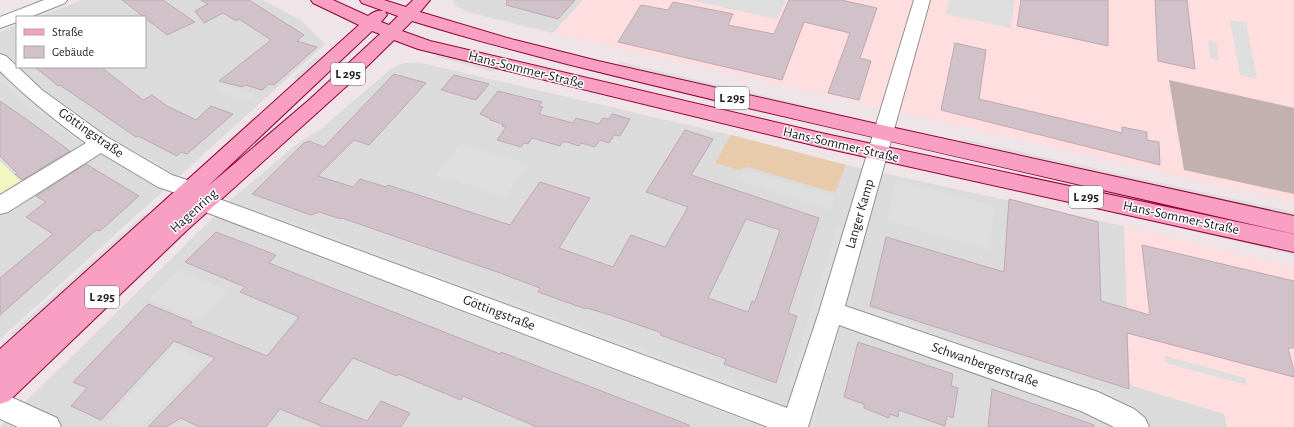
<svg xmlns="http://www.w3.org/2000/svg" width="1294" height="427" font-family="'Alegreya Sans',sans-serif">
<rect width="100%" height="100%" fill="#efe4e7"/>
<!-- residential -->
<g fill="#dcdbdc">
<polygon points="82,0 262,0 301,20 325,44 0,339 0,32 17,25 17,67 145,67 145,17 38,17"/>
<polygon points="454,0 583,0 553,33 467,12 453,4"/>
<polygon points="404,63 421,63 731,135 846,165 1124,226 1130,385 1225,414 1227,427 0,427 233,198 297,144 322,128 391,69"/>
</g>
<!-- education -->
<g fill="#fedede">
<polygon points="583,0 1294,0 1294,202 553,33"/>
<polygon points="1124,226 1294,267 1294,427 1227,427 1224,414 1130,385"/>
</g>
<!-- construction -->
<polygon fill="#c3b0b0" points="1169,80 1294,108 1294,194 1184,170"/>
<!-- grass -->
<polygon fill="#e7cbab" points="731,135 846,165 836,191 828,191 748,167 739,170 715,163"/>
<!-- park -->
<polygon fill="#f2f7c2" points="0,161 22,183 0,197"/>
<!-- parking -->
<g fill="#dedede">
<polygon points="690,0 786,0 777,19"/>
<polygon points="949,0 1015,0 1011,28 946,14"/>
<polygon points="1230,20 1246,23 1257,79 1240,75"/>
<polygon points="1208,40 1217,42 1219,60 1210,58"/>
<polygon points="0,47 17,64 17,67 19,67 49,93 99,128 95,131 19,72 0,53"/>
<polygon points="436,54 497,69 493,72 436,57"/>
<polygon points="317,56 322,58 298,80 293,78"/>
<polygon points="621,62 723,86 726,90 617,64"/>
<polygon points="5,78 31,101 82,139 77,141 26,104 0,80"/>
<polygon points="216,82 258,95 246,101 223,93"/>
<polygon points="739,90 804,105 811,110 736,92"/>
<polygon points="963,139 1294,212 1294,219 955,142"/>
<polygon points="461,144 528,164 505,197 436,175"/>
<polygon points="126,145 167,168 163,172 121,147"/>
<polygon points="748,170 835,196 831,210 737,180 742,172"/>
<polygon points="896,180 994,206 990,250 887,221"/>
<polygon points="253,207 761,393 767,402 246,209"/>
<polygon points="143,215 148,217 16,336 10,334"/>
<polygon points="236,221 760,420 753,424 237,226"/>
<polygon points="1170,221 1294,249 1294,255 1175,227"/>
<polygon points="844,226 793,392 788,385 837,229"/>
<polygon points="185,230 187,233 78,337 68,341"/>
<polygon points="178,270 227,290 197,320 148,300"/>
<polygon points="867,308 927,328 925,339 864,318"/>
<polygon points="836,322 842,324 813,427 806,427"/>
<polygon points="949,336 1022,360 1021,371 947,346"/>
<polygon points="174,346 204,361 143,427 122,427 107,420"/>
<polygon points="1165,356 1246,378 1247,385 1166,363"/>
<polygon points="1060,372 1098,386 1136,407 1133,416 1059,382"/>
</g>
<!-- building -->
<g fill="#d1c2ca" stroke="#c0a7b4" fill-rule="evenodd">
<polygon points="122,0 163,0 195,22 167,35"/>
<polygon points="201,0 249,0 304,35 297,41 317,47 274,85 269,84 262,90 245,85 242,87 219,81 271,40 239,19 236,21 223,13 204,23 195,11 208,4"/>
<polygon points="507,0 575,0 558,19 506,5"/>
<polygon points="789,0 841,0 877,8 860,58 871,61 859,100 828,93 850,33 804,22 782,80 618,42 641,5 668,10 673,2 733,14 728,25 774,34"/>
<polygon points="1021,0 1108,0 1108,46 1017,26"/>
<polygon points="1155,0 1187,0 1195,69 1158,61"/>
<polygon points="955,43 986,50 979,99 1122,133 1122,127 1147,132 1147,140 1159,142 1160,165 941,110"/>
<polygon points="35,67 101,67 143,100 152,95 167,106 196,120 211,106 233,114 187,154 181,152 177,156 138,136 136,137 60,85 58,86"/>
<path d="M394 74 426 83 369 145 354 140 318 176 353 187 360 179 386 187 388 185 510 225 540 182 590 198 559 248 613 267 631 235 665 247 688 207 646 192 685 130 713 139 691 175 819 218 788 313 797 316 776 383 724 364 726 359 660 335 662 333 610 315 587 308 586 309 538 292 540 288 500 273 342 218 341 219 319 212 311 215 252 194 304 143 309 141 324 147ZM746 219 780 230 755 302 752 301 748 312 708 298Z"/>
<polygon points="454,75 489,84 476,100 441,90"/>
<polygon points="498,91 542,102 539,106 543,107 539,114 573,123 576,118 599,124 603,118 609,119 612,114 630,119 620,136 614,135 609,143 600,140 595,147 581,143 579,146 567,142 562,142 560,146 532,138 528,144 524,143 521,147 497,140 506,127 502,126 503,124 490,120 491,119 480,114"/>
<polygon points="0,101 26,119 70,151 22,180 15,174 17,173 0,156"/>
<polygon points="86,164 139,196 100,231 96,230 0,315 0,278 53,234 26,217 46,202 36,196"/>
<polygon points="1009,199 1098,222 1101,301 1150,315 1142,245 1294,281 1294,348 1288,348 1294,371 1294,377 1127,333 1129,389 870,306 886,237 1004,272"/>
<polygon points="216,232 276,255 269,263 500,354 501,352 689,425 689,427 537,427 463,396 461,400 398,374 397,376 353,358 319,402 367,421 381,401 410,413 401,427 324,427 280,409 266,427 199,427 181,418 166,427 148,427 215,358 174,341 101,420 71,406 87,388 73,382 148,304 192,322 190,325 267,356 299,317 240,292 245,287 185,262"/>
<polygon points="858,342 953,374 951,386 958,388 953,418 947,416 945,426 899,410 898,417 890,414 889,418 864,408 864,404 844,397"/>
<polygon points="992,389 1094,425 1094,427 988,427"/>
</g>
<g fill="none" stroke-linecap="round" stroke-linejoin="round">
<!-- minor casing -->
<g stroke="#929292" stroke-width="2">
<g id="minor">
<polygon points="44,0 67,0 65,3 30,17 17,17 17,22 0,28 0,17"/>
<path d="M914 0H930L845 306 1098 392 1134 409 1145 418 1149 427H1114L1081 411 839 325 808 427H768L195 208 192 202 195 197 191 198 158 187 101 153 8 212 0 214V195L86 143C56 121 26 97 0 71V54L6 56 42 90 107 137 172 175 199 184 202 190 199 195 203 194 211 196 787 408 819 312Z"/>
<polygon points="0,392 57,418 61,427 18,427 0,419"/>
</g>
</g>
<!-- major casing -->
<g stroke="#930532" stroke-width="2">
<path id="major" d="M311 0H333L368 16C374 11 377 10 385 11L387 15 381 22 389 25 398 16 362 3 360 0H384L406 7 413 0H430L420 12 511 39 598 61 877 124 1294 216V234C1112 192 929 151 748 108 635 81 523 55 412 21L402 31 430 41 821 133 1294 234V252L821 147 418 49 394 40 350 83 185 232 9 401 0 404V349L359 25 313 3ZM372 31 380 34 309 100 207 187Z"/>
</g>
<!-- minor -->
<use href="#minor" fill="#fff" fill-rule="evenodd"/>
<!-- major -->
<use href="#major" fill="#f99fc4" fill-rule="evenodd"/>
</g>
<g text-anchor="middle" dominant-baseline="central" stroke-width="3" stroke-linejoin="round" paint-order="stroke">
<!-- shield labels -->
<g fill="#fff" stroke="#626262" stroke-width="1">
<rect x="331" y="63" width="34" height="22" rx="3"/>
<rect x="715" y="87" width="34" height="22" rx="3"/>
<rect x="1069" y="186" width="34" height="22" rx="3"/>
<rect x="85" y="286" width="34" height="22" rx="3"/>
</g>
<g font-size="13" font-weight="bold" fill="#1e1e1e">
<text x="348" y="74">L 295</text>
<text x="732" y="98">L 295</text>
<text x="1086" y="197">L 295</text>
<text x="102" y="297">L 295</text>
</g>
<!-- street labels -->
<g font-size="14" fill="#1e1e1e" stroke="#fff">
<text transform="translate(526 70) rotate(14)">Hans-Sommer-Straße</text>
<text transform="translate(91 133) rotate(35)">Göttingstraße</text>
<text transform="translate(841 145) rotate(13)">Hans-Sommer-Straße</text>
<text transform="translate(194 211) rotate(-42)">Hagenring</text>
<text transform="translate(860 214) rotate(-74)">Langer Kamp</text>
<text transform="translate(1181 218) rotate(12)">Hans-Sommer-Straße</text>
<text transform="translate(499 313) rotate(21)">Göttingstraße</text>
<text transform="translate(985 365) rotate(19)">Schwanbergerstraße</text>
</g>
</g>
<!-- legend -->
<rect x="16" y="16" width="130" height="52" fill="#ffffff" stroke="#a5a5a5"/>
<rect x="24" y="29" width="20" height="6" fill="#f99fc4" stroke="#a5a5a5"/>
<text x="52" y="36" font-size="12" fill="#1e1e1e">Straße</text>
<rect x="24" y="46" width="20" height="12" fill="#d1c2ca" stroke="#a5a5a5"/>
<text x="52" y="56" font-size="12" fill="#1e1e1e">Gebäude</text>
</svg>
